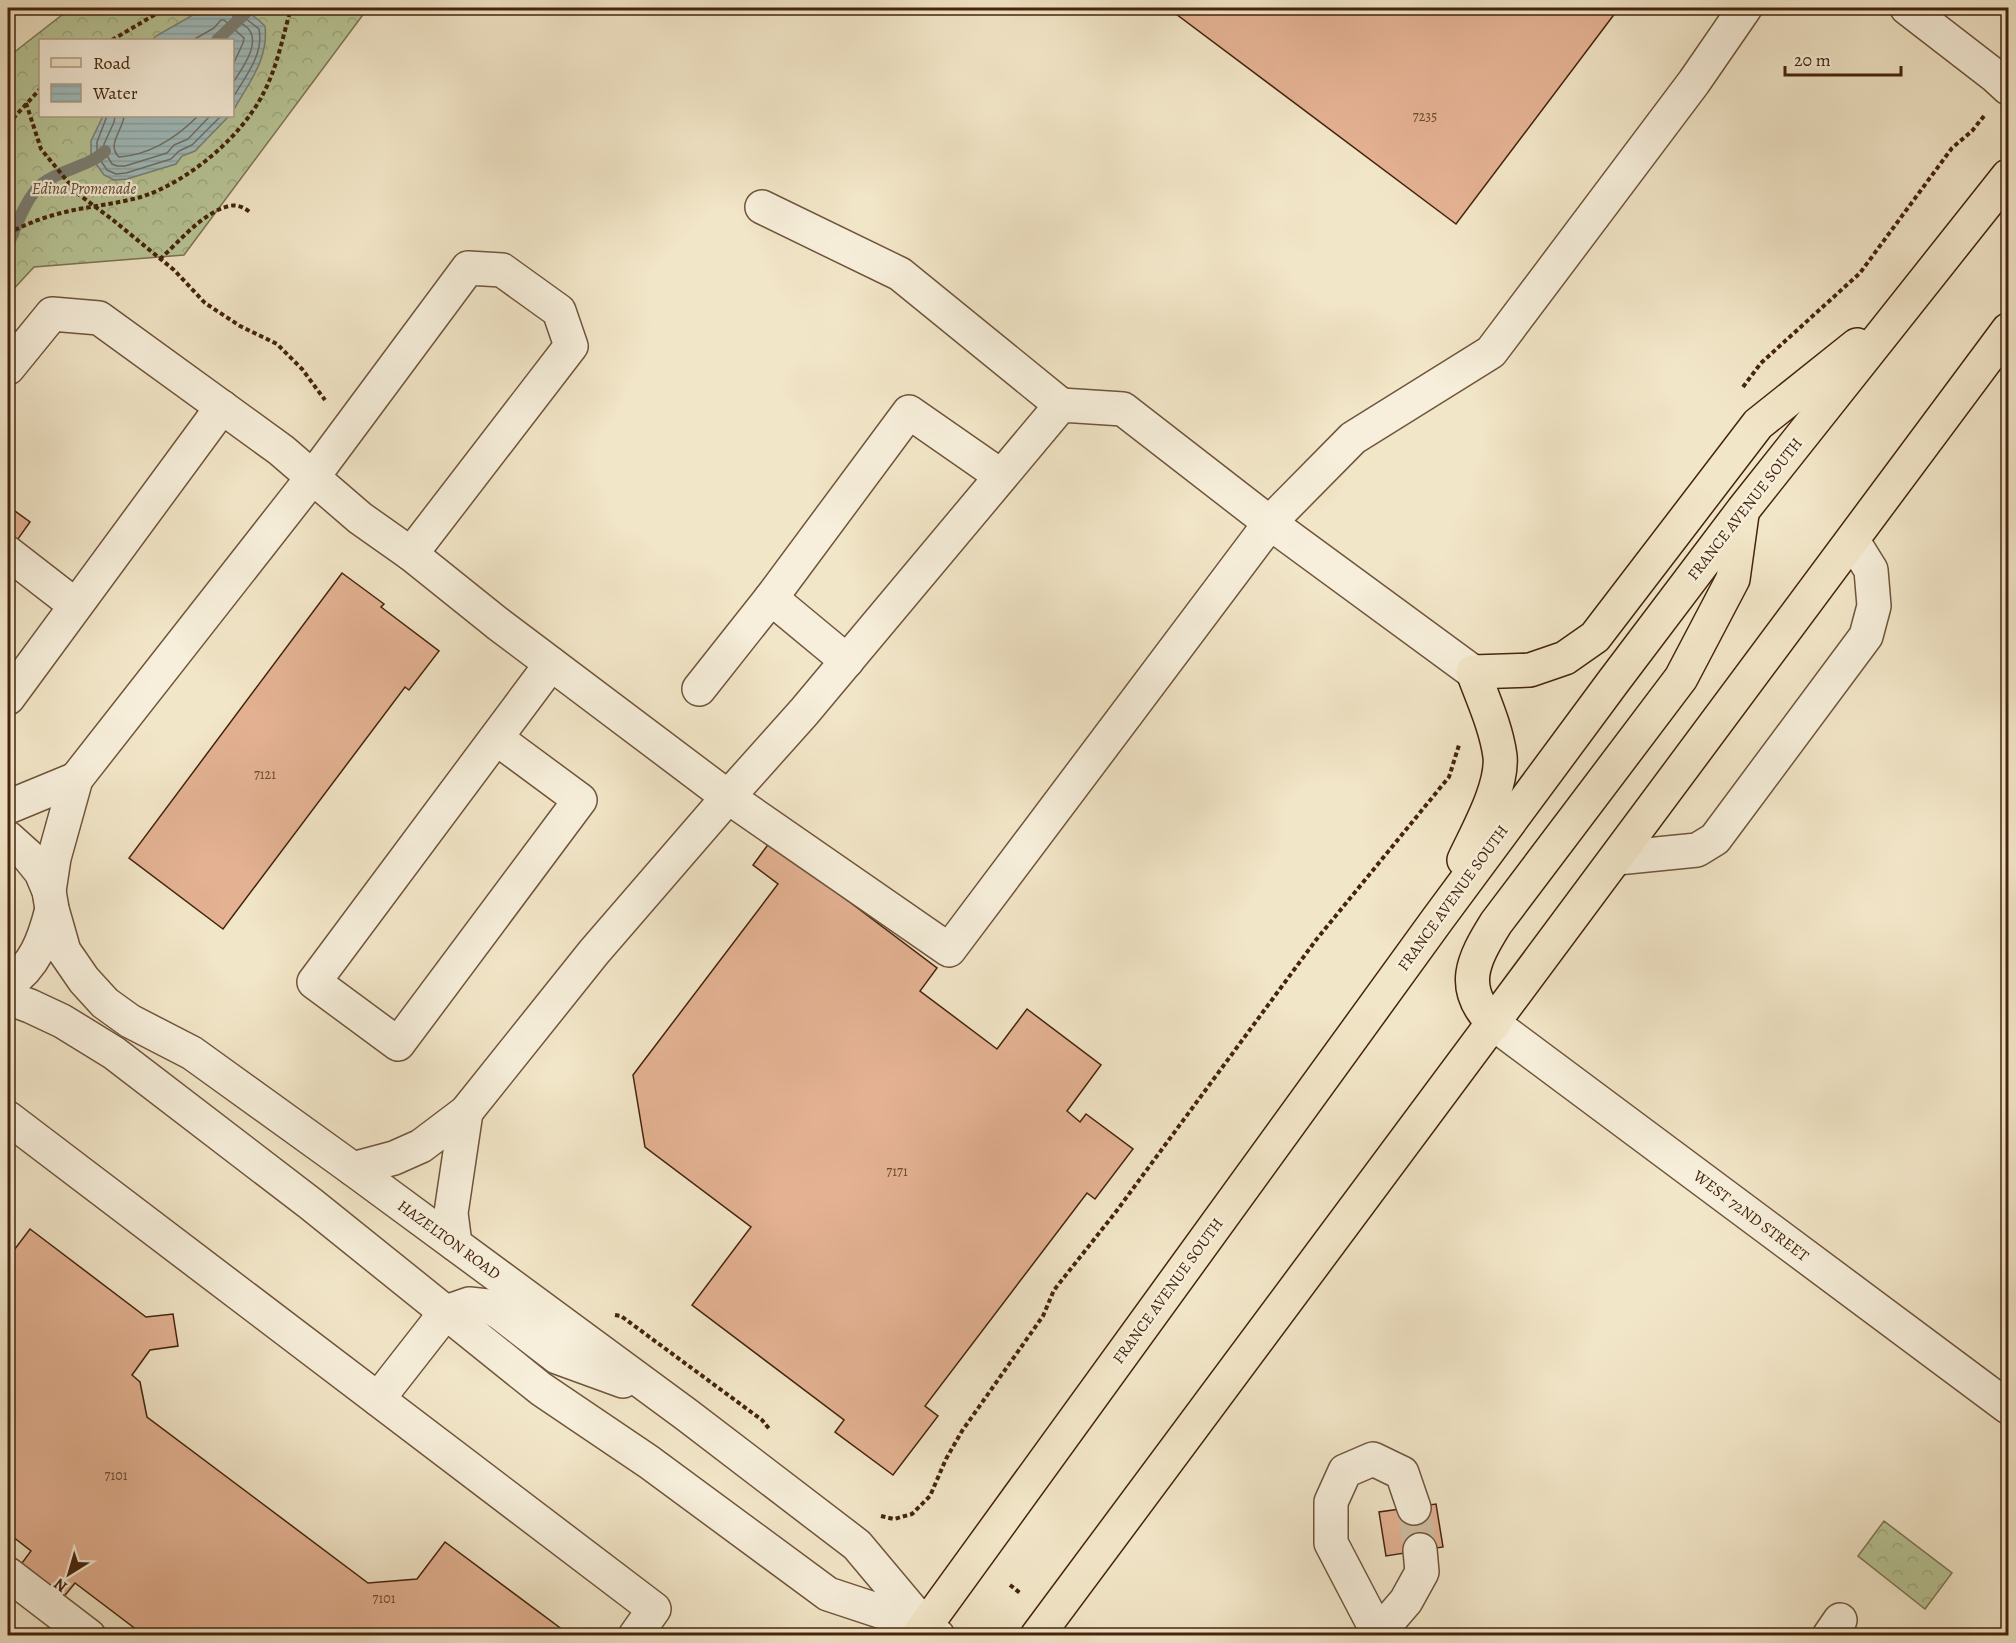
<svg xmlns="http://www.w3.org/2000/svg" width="2016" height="1643" font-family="Alegreya,serif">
<defs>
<pattern id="forest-crowns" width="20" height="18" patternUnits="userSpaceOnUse" patternTransform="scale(1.5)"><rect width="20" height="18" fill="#b8c698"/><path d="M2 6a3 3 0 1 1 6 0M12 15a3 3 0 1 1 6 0" fill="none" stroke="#9faa82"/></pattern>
<pattern id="water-rules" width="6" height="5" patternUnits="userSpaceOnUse" patternTransform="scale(1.5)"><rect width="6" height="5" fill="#9fbdbf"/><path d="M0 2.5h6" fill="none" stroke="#8aa2a3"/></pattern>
</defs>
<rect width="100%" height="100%" fill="#f2e6c8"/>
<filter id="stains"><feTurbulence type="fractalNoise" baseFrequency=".00333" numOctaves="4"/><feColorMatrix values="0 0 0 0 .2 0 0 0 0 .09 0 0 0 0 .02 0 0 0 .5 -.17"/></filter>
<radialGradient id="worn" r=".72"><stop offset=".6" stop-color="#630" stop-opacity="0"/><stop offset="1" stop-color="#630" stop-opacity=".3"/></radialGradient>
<!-- forest -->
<g fill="url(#forest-crowns)" stroke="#7e7552" stroke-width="1.5" fill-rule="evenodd">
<path d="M71 8H368L184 255 34 267 8 295V57ZM40 40H232V116H40Z"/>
<polygon points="1884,1521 1952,1573 1925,1609 1858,1556"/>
</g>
<!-- water -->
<g fill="url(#water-rules)" stroke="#7b8077" stroke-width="1.5">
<path d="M205 8C234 8 243 4 265 26 269 59 248 84 233 111L232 40H152L156 36Z"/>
<polygon points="103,116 229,116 195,151 182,156 176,164 127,179 114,180 104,175 91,157 91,141"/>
</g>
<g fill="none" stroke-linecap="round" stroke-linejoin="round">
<!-- shore -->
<g stroke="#727066" stroke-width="1.5">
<path d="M231 8C231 18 236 20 244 25 265 39 242 69 232 84"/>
<polyline points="193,40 214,28 221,20 224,20 244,38 243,43 232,67"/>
<path d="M232 99C245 77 264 55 259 29L240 14 238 8"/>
<polyline points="107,116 97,142 97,155 107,170 116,174 126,173 171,159 179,151 192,145 221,116"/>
<polyline points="115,116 114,122 104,144 105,152 112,164 117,166 125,166 167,153 174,145 188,139 210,116"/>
<path d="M124 116C123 130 106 145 119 157 150 155 177 137 198 116"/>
</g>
<!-- stream -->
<g stroke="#7b8077" stroke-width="12">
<polyline points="217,40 251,8"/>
<path d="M8 245C16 227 27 195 43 183 61 169 89 167 105 151"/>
</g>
</g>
<!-- building -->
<g fill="#e4b293" stroke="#44240c" stroke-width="1.5">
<polygon points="1168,8 1619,8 1456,224"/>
<polygon points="8,506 30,522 8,553"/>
<polygon points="342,573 384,604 381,607 439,651 409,690 405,687 223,929 129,858"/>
<polygon points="770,842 937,968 920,991 997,1049 1027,1009 1101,1065 1067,1111 1080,1122 1086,1114 1133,1149 1095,1199 1087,1193 925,1406 938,1416 893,1475 835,1432 844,1420 692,1305 751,1227 645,1147 633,1075 778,884 753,865"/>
<polygon points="30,1229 146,1317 173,1314 178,1346 150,1350 132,1375 140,1382 147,1417 368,1583 417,1579 445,1542 571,1636 145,1636 75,1583 62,1599 19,1567 31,1551 8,1533 8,1258"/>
<polygon points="1436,1504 1443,1547 1386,1556 1379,1512"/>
</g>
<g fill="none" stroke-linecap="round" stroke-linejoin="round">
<!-- minor-tunnel -->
<polyline stroke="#cfbfa2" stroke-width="33" stroke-dasharray="33 16" stroke-linecap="butt" points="1414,1508 1420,1550"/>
<!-- minor casing -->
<g stroke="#70543b" stroke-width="36">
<g id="minor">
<polyline points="1907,8 1995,76 2008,88"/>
<polyline points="762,207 900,274 1061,405"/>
<polyline points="8,368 52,314 99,318 281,450 360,518 411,554 497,623 728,797 594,952 466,1112"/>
<polyline points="8,553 75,605"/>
<polyline points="771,598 909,412 1001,476"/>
<polyline points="1473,672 1270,523 1123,409 1061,405 804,712 728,797 949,950 1270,523 1274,518 1353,438 1491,352 1694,82 1745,8"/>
<polyline points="699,689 771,598 847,661"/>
<polyline points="8,698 222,407"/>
<polyline points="496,738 580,800 398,1044 314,982 551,664"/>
<polyline points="76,779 312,478 468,268 502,270 559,311 571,346 411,554"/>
<polyline points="8,807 76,779 54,858 49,891"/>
<polyline points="8,838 28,856 41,872 49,891 52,909 64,951 84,980 105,1003 130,1021 192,1053 353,1169 687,1415 857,1545 925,1626 938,1636"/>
<polyline points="1617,858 1697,850 1715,839 1866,636 1874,606 1871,570 1853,541"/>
<path d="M8 984C35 966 44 940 52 909"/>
<polyline points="8,998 30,1006 62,1021 114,1053 311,1204 541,1389 649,1462 828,1594 925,1626"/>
<polyline points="1494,1024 2008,1407"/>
<polyline points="8,1118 654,1609 635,1636"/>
<polyline points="353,1169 394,1158 421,1146 466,1112 451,1213 455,1244"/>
<polyline points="378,1399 446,1312 469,1304 488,1306 500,1313 557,1357 623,1381"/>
<polyline points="8,1574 89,1636"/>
<polyline points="1378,1633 1331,1543 1331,1502 1345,1471 1373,1459 1402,1473 1414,1508"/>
<polyline points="1376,1636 1406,1601 1422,1572 1420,1550"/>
<polyline points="1829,1636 1840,1620"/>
</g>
</g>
<!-- major casing -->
<g stroke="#44240c" stroke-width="36">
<g id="major">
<path d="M1464 860C1477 832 1503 787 1500 756 1496 727 1483 699 1473 672L1530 670 1565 658 1595 637 1758 424 1857 345"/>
<path d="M1494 1024C1458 988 1473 960 1496 923L1681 678 1733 579 1742 514"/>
<polyline points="918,1636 1437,920 1613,682 1743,510 2008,176"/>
<polyline points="1037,1636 2008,330"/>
</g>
</g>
<!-- path -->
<g stroke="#44240c" stroke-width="4" stroke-dasharray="4.5 3" stroke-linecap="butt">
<polyline points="403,8 406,10"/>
<polyline points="2004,8 2008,11"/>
<polyline points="112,40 166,8"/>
<polyline points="26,103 41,149 77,193 113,220 174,270 205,303 240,326 277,344 302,369 325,400"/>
<polyline points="8,124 40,89"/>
<path d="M8 233C23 226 38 219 54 215 84 206 115 205 144 196 190 180 241 137 263 94 277 68 283 36 291 8"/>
<path d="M160 259C180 241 202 213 229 206 238 204 245 208 251 213"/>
<polyline points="1743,387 1761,363 1860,273 1952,148 1972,131 1984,116"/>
<polyline points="615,1315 621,1316 762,1420 770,1430"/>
<polyline points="881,1516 894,1519 912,1514 930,1496 946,1459 962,1431 1043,1316 1054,1290 1115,1213 1316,940 1449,777 1459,745"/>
<polyline points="1010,1585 1020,1593"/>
</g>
<!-- minor -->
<use href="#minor" stroke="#f7efdb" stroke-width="33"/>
<!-- major -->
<use href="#major" stroke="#f2e6c8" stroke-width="33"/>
</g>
<g text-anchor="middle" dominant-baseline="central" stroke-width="4.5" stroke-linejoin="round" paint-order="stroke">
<!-- number labels -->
<g font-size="14" fill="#6c482e">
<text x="1425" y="116">7235</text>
<text x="265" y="774">7121</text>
<text x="897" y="1171">7171</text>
<text x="116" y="1475">7101</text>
<text x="384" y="1598">7101</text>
</g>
<!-- park labels -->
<g font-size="16" font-style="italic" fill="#614c2f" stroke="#f7efdb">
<text x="84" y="189">Edina Promenade</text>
</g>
<!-- street labels -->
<g font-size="16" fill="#44240c" stroke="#f7efdb">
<text transform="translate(1745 509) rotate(-52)">FRANCE AVENUE SOUTH</text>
<text transform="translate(1453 898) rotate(-54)">FRANCE AVENUE SOUTH</text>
<text transform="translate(1751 1216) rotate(37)">WEST 72ND STREET</text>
<text transform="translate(449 1240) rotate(36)">HAZELTON ROAD</text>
<text transform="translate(1168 1291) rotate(-54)">FRANCE AVENUE SOUTH</text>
</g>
</g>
<!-- margin -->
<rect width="2016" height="1643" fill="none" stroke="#f2e6c8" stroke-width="30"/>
<rect x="9" y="9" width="1998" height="1625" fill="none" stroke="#44240c" stroke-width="3"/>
<rect x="15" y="15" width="1986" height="1613" fill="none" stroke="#44240c" stroke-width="1.5"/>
<!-- legend -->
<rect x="39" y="39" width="195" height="78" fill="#f7efdb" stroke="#af9e88" stroke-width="1.5"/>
<rect x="51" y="58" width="30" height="9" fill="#f2e6c8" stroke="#af9e88" stroke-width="1.5"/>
<text x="93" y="69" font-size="18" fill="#44240c">Road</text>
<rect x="51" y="84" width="30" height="18" fill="url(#water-rules)" stroke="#af9e88" stroke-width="1.5"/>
<text x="93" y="99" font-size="18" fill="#44240c">Water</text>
<!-- north arrow -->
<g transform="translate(69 1574) rotate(217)" stroke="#f7efdb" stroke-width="4.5" paint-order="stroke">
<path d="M0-4.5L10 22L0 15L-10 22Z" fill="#44240c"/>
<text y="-9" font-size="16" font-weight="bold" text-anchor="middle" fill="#44240c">N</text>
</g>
<!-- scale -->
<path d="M1785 66v9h116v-9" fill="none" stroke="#44240c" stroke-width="3"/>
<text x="1794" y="66" font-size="18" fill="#44240c" stroke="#f7efdb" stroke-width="4.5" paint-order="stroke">20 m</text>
<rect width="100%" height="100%" filter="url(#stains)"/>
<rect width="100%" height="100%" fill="url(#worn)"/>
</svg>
